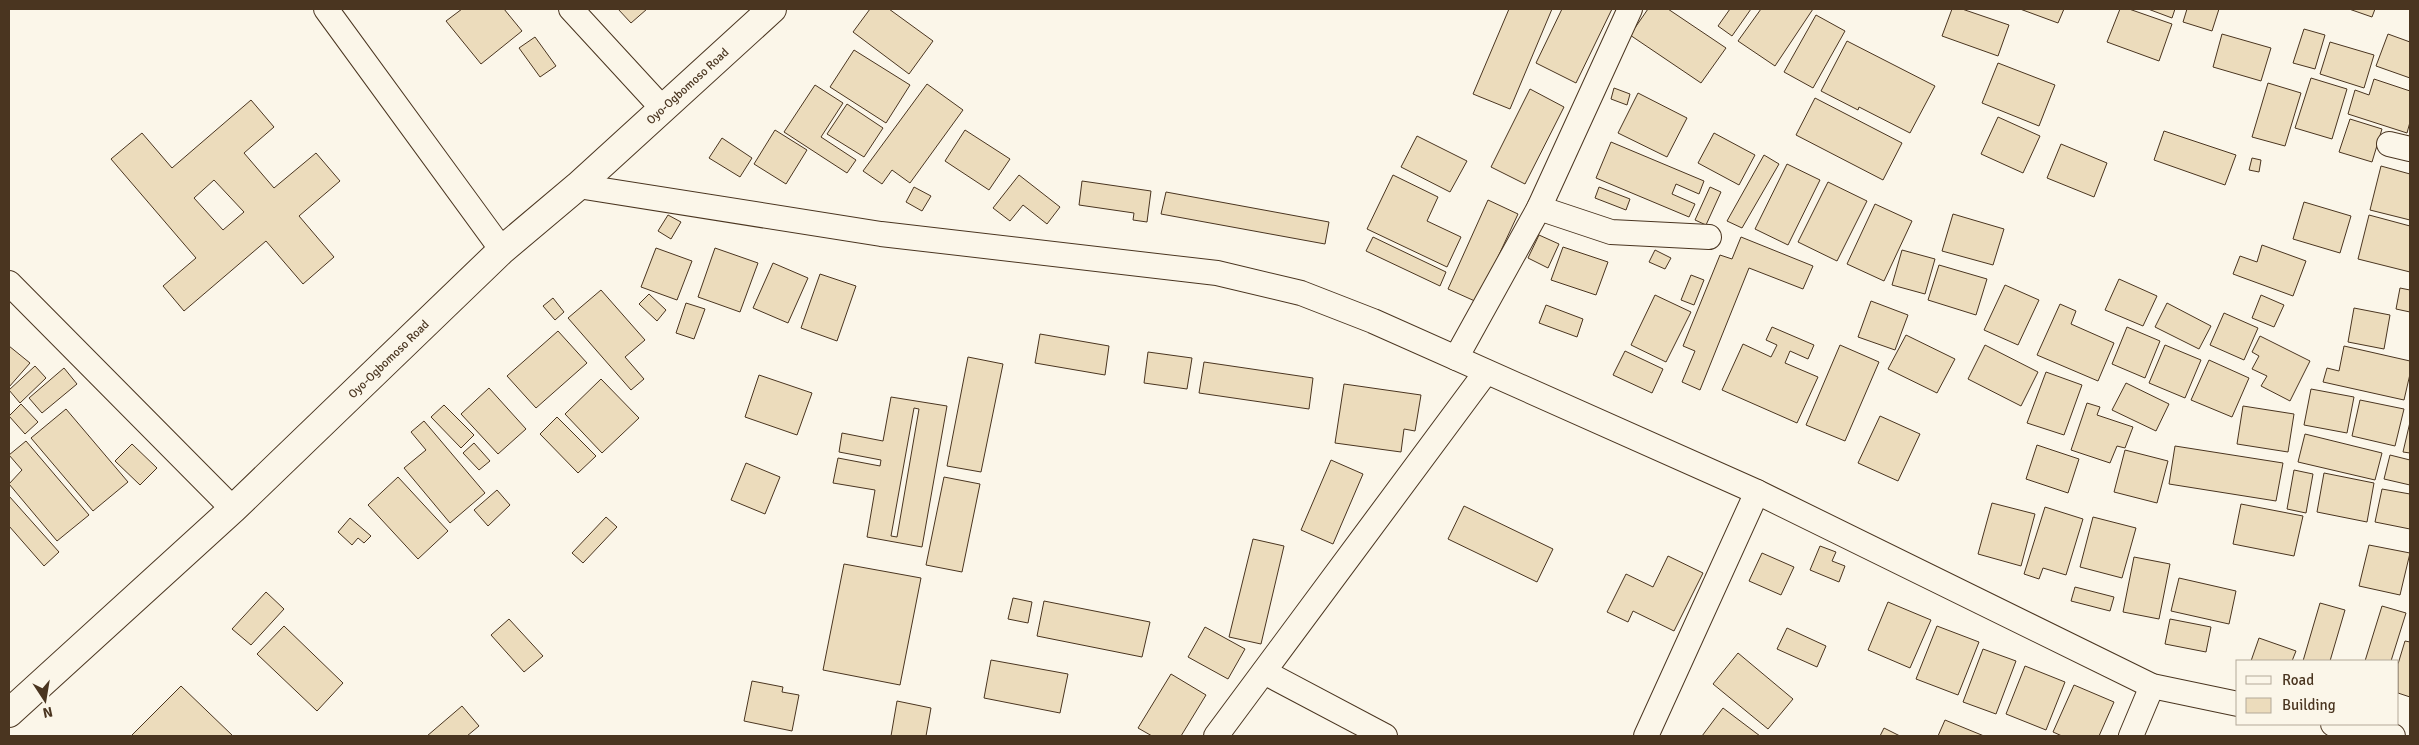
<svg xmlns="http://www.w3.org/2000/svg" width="2419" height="745" font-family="Signika,sans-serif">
<rect width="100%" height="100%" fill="#fbf6e9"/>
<!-- building -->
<g fill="#ecdcbc" stroke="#4a3520" fill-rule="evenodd">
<polygon points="462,9 504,9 522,31 481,64 446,21"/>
<polygon points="618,9 647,9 631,23"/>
<polygon points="870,9 889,9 933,41 909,74 853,32"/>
<polygon points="1509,9 1552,9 1510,109 1473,94"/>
<polygon points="1562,9 1612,9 1576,83 1536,63"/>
<polygon points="1648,9 1668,9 1726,48 1701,83 1630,35"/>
<polygon points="1730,9 1751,9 1732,36 1718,26"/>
<polygon points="1761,9 1813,9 1775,66 1738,41"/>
<polygon points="1952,9 1962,9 2009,25 1998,56 1942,36"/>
<polygon points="2020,9 2064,9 2058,23"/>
<polygon points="2120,9 2129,9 2172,24 2159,61 2107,42"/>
<polygon points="2148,9 2175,9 2172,18"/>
<polygon points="2187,9 2219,9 2212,31 2183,22"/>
<polygon points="2349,9 2375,9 2372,17"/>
<polygon points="1816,15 1845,31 1813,88 1784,72"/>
<polygon points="2304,29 2325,35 2315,69 2293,63"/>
<polygon points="2222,34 2271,48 2261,81 2213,67"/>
<polygon points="2388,34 2410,42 2410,78 2376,66"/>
<polygon points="535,37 556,66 540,77 519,48"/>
<polygon points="1847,41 1935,86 1910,133 1859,107 1858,110 1821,91"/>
<polygon points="2330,42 2374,55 2364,88 2320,74"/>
<polygon points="854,50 910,85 886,123 830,87"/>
<polygon points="1998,63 2055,85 2039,126 1982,103"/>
<polygon points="2311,78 2347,89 2332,139 2295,128"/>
<polygon points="2374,79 2410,91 2410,122 2407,133 2348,114 2355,90 2369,95"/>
<polygon points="2268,83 2301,93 2285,146 2252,137"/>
<polygon points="927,84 963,110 910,183 892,170 882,184 863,171"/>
<polygon points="815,85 843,103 821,137 856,160 847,173 784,132"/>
<polygon points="1614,88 1630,94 1627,105 1611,99"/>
<polygon points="1530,89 1564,107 1525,184 1491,167"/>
<polygon points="1638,93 1687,118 1667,157 1618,133"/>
<polygon points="1815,98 1902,143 1883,180 1796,135"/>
<path d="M251 100 274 127 244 153 274 188 316 153 340 181 299 216 334 257 303 284 266 241 184 311 163 286 196 258 111 159 142 133 172 168ZM214 180 244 212 223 230 194 198Z"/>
<polygon points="847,104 883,128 864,157 827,134"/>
<polygon points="1998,117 2040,136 2023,173 1981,154"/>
<polygon points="2350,119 2382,129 2372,162 2339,152"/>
<polygon points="775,130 807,150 786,184 754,164"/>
<polygon points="965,130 1010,159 989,190 945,161"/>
<polygon points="2164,131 2236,155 2225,185 2154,160"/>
<polygon points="1714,133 1755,155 1739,185 1698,163"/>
<polygon points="1417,136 1467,161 1450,192 1401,167"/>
<polygon points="722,138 752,158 740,177 709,158"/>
<polygon points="1611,142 1704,181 1699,194 1676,184 1672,194 1695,204 1689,217 1596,178"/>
<polygon points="2061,144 2107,163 2094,197 2047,178"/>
<polygon points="1764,155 1779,164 1742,228 1727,221"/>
<polygon points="2252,158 2261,160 2259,172 2249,170"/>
<polygon points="1787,164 1820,180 1788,245 1755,229"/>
<polygon points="2381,166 2410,174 2410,220 2370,210"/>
<polygon points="1019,175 1060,207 1047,224 1023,205 1010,221 993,208"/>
<polygon points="1393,175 1438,197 1427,221 1461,237 1447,267 1367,229"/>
<polygon points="1082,181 1151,191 1147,222 1133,220 1134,213 1079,205"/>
<polygon points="1828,182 1867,201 1837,261 1798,242"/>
<polygon points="914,187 931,196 922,211 906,202"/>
<polygon points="1599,187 1630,199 1626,210 1595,198"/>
<polygon points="1710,187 1721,192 1706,225 1695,220"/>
<polygon points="1166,192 1329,222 1325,244 1161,214"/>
<polygon points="1488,200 1518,214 1477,302 1448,289"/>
<polygon points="2304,202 2351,216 2340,253 2293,239"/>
<polygon points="1875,204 1912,221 1884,281 1847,264"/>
<polygon points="1953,214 2004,229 1993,265 1942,251"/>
<polygon points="668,215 681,222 671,239 658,231"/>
<polygon points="2369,215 2410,226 2410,272 2358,259"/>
<polygon points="1539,235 1559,244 1548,268 1528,258"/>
<polygon points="1373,237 1446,272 1440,286 1366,251"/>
<polygon points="1741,237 1813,266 1803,289 1749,268 1700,390 1682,382 1695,351 1683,346 1720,255 1732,259"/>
<polygon points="2262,245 2306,261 2293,296 2233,274 2240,256 2257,262"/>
<polygon points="1563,247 1608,262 1596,295 1551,280"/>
<polygon points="656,248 692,261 677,300 641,287"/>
<polygon points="715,248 758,263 740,312 698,297"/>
<polygon points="1655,250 1671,258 1665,269 1649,262"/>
<polygon points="1902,250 1935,259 1925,294 1892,285"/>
<polygon points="773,263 808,278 788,323 753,308"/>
<polygon points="1939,265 1987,279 1976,315 1928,300"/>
<polygon points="820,274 856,286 837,341 801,328"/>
<polygon points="1691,275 1704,280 1694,305 1681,300"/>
<polygon points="2119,279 2157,296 2143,326 2105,310"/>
<polygon points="2005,285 2039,300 2018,345 1984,330"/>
<polygon points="2400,288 2410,290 2410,312 2396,309"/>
<polygon points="601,290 645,340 625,357 644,379 631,390 568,318"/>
<polygon points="649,294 666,310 657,321 639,304"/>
<polygon points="1655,295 1691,312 1666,362 1631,345"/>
<polygon points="2261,295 2284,305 2274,327 2252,318"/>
<polygon points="553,298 564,312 555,320 543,306"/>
<polygon points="1871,301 1908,315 1895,350 1858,337"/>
<polygon points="686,303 705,309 694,339 676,333"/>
<polygon points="2167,303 2211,326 2199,349 2155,327"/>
<polygon points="2060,304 2076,311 2071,324 2114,343 2098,381 2037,355"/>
<polygon points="1546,305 1583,319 1577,337 1539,323"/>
<polygon points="2354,308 2390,315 2384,349 2348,342"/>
<polygon points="2224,313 2258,328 2244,360 2210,345"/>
<polygon points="1772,327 1814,345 1808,359 1790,351 1785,363 1818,377 1797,423 1722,390 1743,344 1771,357 1777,345 1766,340"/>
<polygon points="2127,327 2160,341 2145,378 2112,364"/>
<polygon points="558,331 587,363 536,408 507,376"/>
<polygon points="1040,334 1109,346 1105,375 1035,363"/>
<polygon points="1906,335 1955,359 1937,393 1888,369"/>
<polygon points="2260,336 2310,361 2290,401 2261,386 2267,376 2252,369 2259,356 2252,352"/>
<polygon points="1840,345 1879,362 1845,441 1806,425"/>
<polygon points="1985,345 2038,372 2021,406 1968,379"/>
<polygon points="2165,345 2201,360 2185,398 2149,383"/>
<polygon points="9,346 30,363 9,387"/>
<polygon points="2344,346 2410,361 2410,374 2404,400 2323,382 2327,368 2339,371"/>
<polygon points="1625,351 1663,369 1652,393 1613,375"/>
<polygon points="1148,352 1192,358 1187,389 1144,383"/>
<polygon points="968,357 1003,364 981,472 947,466"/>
<polygon points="2209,360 2249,378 2232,417 2191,400"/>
<polygon points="1204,362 1313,378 1309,409 1199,393"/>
<polygon points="35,366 46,378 20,403 9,390"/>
<polygon points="64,368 77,384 42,413 29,398"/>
<polygon points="2046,372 2082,385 2064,435 2027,423"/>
<polygon points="759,375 812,393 797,435 745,417"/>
<polygon points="601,379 639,418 602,453 565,414"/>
<polygon points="2126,383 2169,404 2156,431 2112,410"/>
<polygon points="1344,384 1421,395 1415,431 1404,429 1401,452 1335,443"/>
<polygon points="489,388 526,429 498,454 461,414"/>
<polygon points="2311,389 2354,397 2347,433 2304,425"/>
<path d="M891 397 947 406 922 547 867 537 875 490 833 483 838 458 880 466 881 460 839 452 842 433 883 441ZM914 408 919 409 897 537 891 536Z"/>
<polygon points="2360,400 2404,409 2395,446 2352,436"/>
<polygon points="2087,403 2100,407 2097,415 2133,427 2125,448 2117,446 2110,463 2071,450"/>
<polygon points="21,404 38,422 25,434 9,416"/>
<polygon points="444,405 474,435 461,448 431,417"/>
<polygon points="2243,406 2294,414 2288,452 2237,444"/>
<polygon points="66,409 128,482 93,511 31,438"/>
<polygon points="1880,416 1920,434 1898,481 1858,463"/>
<polygon points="557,417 596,456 578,473 540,434"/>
<polygon points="424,421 485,493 450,523 404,468 426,450 411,432"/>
<polygon points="2410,422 2410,453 2403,452"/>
<polygon points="2305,434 2382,453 2375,480 2298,462"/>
<polygon points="26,441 89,515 57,541 9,484 22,470 9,455"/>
<polygon points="474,443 490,461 479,470 463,453"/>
<polygon points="132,444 157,468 140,485 115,461"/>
<polygon points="2037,445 2079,459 2068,493 2026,479"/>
<polygon points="2175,446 2283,463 2276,501 2169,484"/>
<polygon points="2125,450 2168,461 2157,503 2114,492"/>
<polygon points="2390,455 2410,460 2410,485 2384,479"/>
<polygon points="1331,460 1363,474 1333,544 1301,530"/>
<polygon points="746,463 780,477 765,514 731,500"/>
<polygon points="2294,470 2313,474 2306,513 2287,509"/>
<polygon points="2324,473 2374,483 2367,522 2317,512"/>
<polygon points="398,477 448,531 418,559 368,505"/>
<polygon points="944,477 980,484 962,572 926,565"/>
<polygon points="2382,489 2410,494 2410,529 2375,522"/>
<polygon points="497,490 510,505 488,526 474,510"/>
<polygon points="9,496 59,552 44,566 9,526"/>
<polygon points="1992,503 2035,514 2021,566 1978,554"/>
<polygon points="2241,504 2303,516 2294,556 2233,544"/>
<polygon points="1464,506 1553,549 1537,582 1448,539"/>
<polygon points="2045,507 2083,519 2066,575 2043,568 2039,579 2024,574"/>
<polygon points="606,517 617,527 583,563 572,553"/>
<polygon points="2093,517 2136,528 2122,578 2080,567"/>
<polygon points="350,518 371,536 364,543 358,538 352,545 338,532"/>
<polygon points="1253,539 1284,546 1261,644 1229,637"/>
<polygon points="2369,545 2410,553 2400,595 2359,586"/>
<polygon points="1820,546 1836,552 1832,561 1845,566 1839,582 1810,570"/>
<polygon points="1762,553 1794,567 1781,595 1749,581"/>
<polygon points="1668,556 1703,573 1674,631 1633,611 1628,622 1607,612 1626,574 1653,587"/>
<polygon points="2134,557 2170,564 2159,619 2123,612"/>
<polygon points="844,564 921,578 900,685 823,670"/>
<polygon points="2179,578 2236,591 2229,624 2171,611"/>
<polygon points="2075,587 2114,597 2110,611 2071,601"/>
<polygon points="266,592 284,609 251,645 232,629"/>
<polygon points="1013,598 1032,602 1028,623 1008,619"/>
<polygon points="1044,601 1150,622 1142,657 1037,636"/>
<polygon points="1888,602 1931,620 1910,668 1868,650"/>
<polygon points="2320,603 2345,610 2330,661 2303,661"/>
<polygon points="2382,606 2406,613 2391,661 2365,661"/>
<polygon points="509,619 543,656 524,672 491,635"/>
<polygon points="2170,619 2211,627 2206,652 2165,644"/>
<polygon points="284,626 343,683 317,711 257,654"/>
<polygon points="1937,626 1979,642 1958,695 1916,679"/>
<polygon points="1205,627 1245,649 1228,679 1188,657"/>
<polygon points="1787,628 1826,646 1817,667 1777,649"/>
<polygon points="2259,638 2296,651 2292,661 2251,661"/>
<polygon points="2405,641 2410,642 2410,697 2398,693 2398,664"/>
<polygon points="1983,649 2016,661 1996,714 1963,702"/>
<polygon points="1738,653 1793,699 1768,729 1713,684"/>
<polygon points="991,660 1068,674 1060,713 984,698"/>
<polygon points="2025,666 2065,682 2046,730 2006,714"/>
<polygon points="1171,674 1206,695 1181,736 1152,736 1138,728"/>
<polygon points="752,681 783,687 782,692 799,695 792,731 744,721"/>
<polygon points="2074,685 2114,702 2099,736 2062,736 2053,732"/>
<polygon points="181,686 233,736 131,736"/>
<polygon points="897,701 931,708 926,736 891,736"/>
<polygon points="462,706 479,726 467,736 427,736"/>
<polygon points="1723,708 1760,736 1702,736"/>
<polygon points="1945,720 1984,736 1938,736"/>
<polygon points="1884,728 1900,736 1880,736"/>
</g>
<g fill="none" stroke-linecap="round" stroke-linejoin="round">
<!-- street casing -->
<g stroke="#4a3520" stroke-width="26">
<g id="street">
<polyline points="326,9 502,250"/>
<polyline points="571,9 663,109"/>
<polyline points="2389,144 2410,149"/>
<polyline points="578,186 881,234 1217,273 1301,293 1373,321 1757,492 2152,686 2238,704"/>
<polyline points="1539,208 1611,232 1709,237"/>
<polyline points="9,283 233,509"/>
<polyline points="1456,358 1539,208 1630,9"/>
<polyline points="1264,672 1385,736"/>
<polyline points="2333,724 2393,736"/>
<polyline points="1216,736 1486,372"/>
<polyline points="1646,736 1757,492"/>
<polyline points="2131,736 2152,686"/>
</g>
</g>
<!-- highway casing -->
<g stroke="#4a3520" stroke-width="30">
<g id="highway">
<path id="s1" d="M9 713 233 509 502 250 578 186 772 9"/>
</g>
</g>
<!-- street -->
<use href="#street" stroke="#fbf6e9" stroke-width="24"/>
<!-- highway -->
<use href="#highway" stroke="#fbf6e9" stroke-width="28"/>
</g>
<g text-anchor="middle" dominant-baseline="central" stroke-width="4" stroke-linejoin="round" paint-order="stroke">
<!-- street labels -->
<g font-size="12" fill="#4a3520" stroke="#fbf6e9">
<text stroke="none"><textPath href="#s1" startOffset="924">Oyo-Ogbomoso Road</textPath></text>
<text stroke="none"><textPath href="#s1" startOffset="519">Oyo-Ogbomoso Road</textPath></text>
</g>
</g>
<!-- border -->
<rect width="2419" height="745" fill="none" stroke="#4a3520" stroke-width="20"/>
<!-- legend -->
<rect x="2236" y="660" width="162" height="65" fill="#fbf6e9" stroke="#b4a999"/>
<rect x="2246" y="676" width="25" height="8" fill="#fbf6e9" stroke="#b4a999"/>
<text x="2282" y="685" font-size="15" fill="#4a3520">Road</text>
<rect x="2246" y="698" width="25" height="15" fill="#ecdcbc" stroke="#b4a999"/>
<text x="2282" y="710" font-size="15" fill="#4a3520">Building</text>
<!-- north arrow -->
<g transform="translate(45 700) rotate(168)" stroke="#fbf6e9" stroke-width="4" paint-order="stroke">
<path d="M0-4L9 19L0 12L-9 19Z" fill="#4a3520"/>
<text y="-8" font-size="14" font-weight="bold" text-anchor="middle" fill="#4a3520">N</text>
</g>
</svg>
